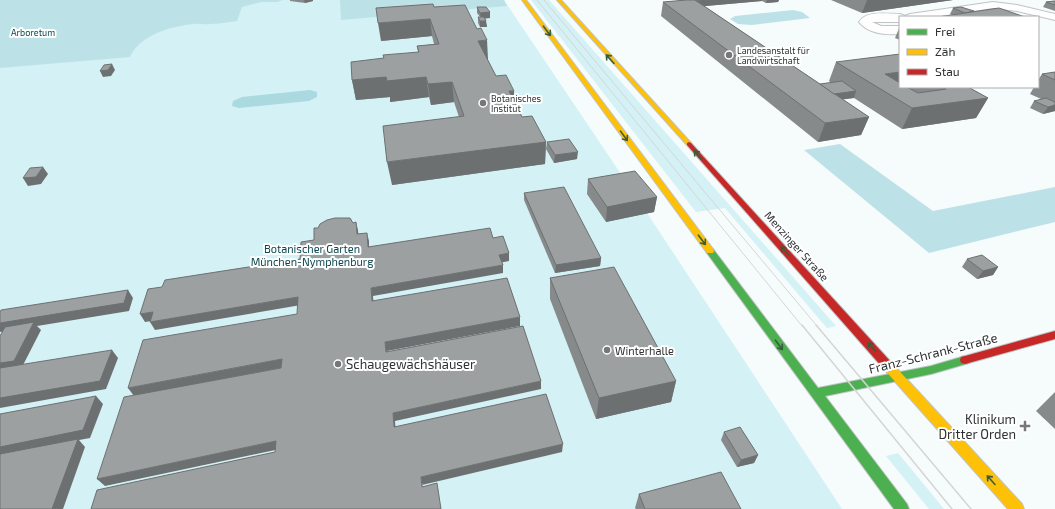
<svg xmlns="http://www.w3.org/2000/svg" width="1055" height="509" font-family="'Exo 2',sans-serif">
<rect width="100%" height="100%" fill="#f6fbfc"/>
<!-- green -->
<g fill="#d4f1f5">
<polygon points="0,0 504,0 629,186 633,185 654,212 647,213 842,509 0,509"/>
<polygon points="531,0 549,0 836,326 827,328 725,208 696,212"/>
<polygon points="898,453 944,509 929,509 886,456"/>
</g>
<!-- forest -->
<g fill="#bce2e7">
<path d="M0 0H283L277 2H261L242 7 237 21C227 22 218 24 209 24 204 25 199 23 194 24 171 26 140 35 130 57L0 68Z"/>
<polygon points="340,0 504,0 507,6 341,20"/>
<polygon points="793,10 802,12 810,18 752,25 738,24 730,19 735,16"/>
<polygon points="840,144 933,211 1055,187 1055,222 929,253 804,150"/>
</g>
<!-- water -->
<polygon fill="#aad9df" points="310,90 317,92 317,97 309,101 239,108 232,106 233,101 242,97"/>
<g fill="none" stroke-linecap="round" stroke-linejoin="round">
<!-- street casing -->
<g stroke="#c0c4c4" stroke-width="2">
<path id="street" d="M993 2 1017 5 1055 14V20L1017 11 993 8 934 17H900V22H872L881 26H900V34C887 35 868 34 859 22 866 10 888 14 900 14L905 16 910 14Z"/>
</g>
<!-- fast casing -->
<g stroke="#c0c4c4" stroke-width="2">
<polygon id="fast" points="710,248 713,249 818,388 931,366 965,356 969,357 970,360 969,363 931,374 825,396 907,504 909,509 894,509 707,253 706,251"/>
</g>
<!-- slow casing -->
<g stroke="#c0c4c4" stroke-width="2">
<g id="slow">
<polygon points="522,0 526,0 713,249 714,251 713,253 707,253"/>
<polygon points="557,0 561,0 691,143 691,145 687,145"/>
<polygon points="887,361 891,362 1022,504 1024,509 1008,509 883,368 882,365 883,362"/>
</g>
</g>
<!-- jam casing -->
<g stroke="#c0c4c4" stroke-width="2">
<g id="jam">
<polygon points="689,142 691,143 891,362 892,365 891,368 887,369 883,368 687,145 687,143"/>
<polygon points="1055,331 1055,339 965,364 961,363 960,360 961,357 965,356"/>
</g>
</g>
<!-- street -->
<use href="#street" fill="#fefeff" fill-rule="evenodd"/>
<!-- fast -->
<use href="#fast" fill="#4caf50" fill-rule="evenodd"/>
<!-- slow -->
<use href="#slow" fill="#ffc107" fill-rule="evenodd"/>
<!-- jam -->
<use href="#jam" fill="#c62828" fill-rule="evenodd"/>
<!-- tram-far1 -->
<g stroke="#d4d6d6" stroke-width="1">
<polyline points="537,0 802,326"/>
<polyline points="544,0 817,326"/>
</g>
<!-- tram -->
<g stroke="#d4d6d6" stroke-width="1.5">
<polyline points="802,325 952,509"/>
<polyline points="816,325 971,509"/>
</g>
</g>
<!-- wall -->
<g fill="#868a8a">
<polygon points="290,0 313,0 313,1 305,3 290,1"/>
<polygon points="679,0 779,0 778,2 766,3 762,1 704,6 820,84 831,83 829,81 836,62 900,87 968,87 988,98 976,118 902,129 854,98 842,99 869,117 861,135 818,142 661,16 663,2 679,1"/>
<polygon points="831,0 953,0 862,13"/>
<polygon points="1055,1 1055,11 1043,7 1046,2"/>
<polygon points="434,7 488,59 487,59 496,76 514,91 514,102 522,117 546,142 545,164 392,185 459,117 454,102 431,105 429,97 390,102 390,97 356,100 352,80 418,52 417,46 434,44 432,36 381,41"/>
<polygon points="477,7 490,12 490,18 485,18 487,27 480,27 478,23 478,17 480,17 477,13"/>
<polygon points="953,8 974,11 952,15 950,14"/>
<polygon points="900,26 900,40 895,38"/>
<polygon points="1055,72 1055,111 1043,114 1030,108 1034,101 1041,99 1030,94 1034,87 1038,87 1038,80 1042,74"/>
<polygon points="547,142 577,159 554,163 546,149"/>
<polygon points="588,179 657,197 654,212 606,222 587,194"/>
<polygon points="524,193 601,258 600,266 555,273 524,200"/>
<polygon points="967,259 998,267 993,275 977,279 962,267"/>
<polygon points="550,278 676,381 671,402 596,419 550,299"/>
<polygon points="1055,392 1055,429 1036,411"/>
<polygon points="724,432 758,455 754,463 737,467 721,440"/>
<polygon points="639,494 741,509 636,509 635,508"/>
</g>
<!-- shaded-wall -->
<g fill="#6d7071">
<polygon points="304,0 313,0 313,1 305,3"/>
<polygon points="710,0 762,0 762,1 684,8 685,2"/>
<polygon points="767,0 779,0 778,2 766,3"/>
<polygon points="867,0 953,0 862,13"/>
<polygon points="490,12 490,18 481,19 480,13"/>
<polygon points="430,19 432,36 381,41 378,23"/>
<polygon points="480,21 486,21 487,27 480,27"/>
<polygon points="487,40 488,59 479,59 478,41"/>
<polygon points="112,64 115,70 111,76 103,77 100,71"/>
<polygon points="900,72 900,87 885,74"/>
<polygon points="386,77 426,77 429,97 390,102 390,97 356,100 352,80"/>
<polygon points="452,82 454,102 431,105 428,84"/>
<polygon points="509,91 514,91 515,111"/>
<polygon points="856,91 854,98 816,103 818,96"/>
<polygon points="988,98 976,118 902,129 912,108"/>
<polygon points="1055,105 1055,111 1043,114 1048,107"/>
<polygon points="869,117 861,135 818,142 825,123"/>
<polygon points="546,142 545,164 392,185 387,162"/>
<polygon points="578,152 577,159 554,163 555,155"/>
<polygon points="43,167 48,174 41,184 28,186 23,178"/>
<polygon points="657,197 654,212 606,222 607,207"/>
<polygon points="356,222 358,230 359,242 357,234"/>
<polygon points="367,233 369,241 369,255 368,247"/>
<polygon points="509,253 509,261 499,263 499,255"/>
<polygon points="601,258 600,266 555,273 556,265"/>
<polygon points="503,265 503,273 373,296 374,309 372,301 371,288"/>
<polygon points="998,267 993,275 977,279 983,271"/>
<polygon points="128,290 133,298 129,311 37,326 41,330 21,369 0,372 0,363 31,327 0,332 0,323"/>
<polygon points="298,297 301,305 155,330 150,322"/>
<polygon points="153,312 158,320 145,322 140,314"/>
<polygon points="520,317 520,326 387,351 388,360 386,352 385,342"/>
<polygon points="112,350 118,358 106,389 0,408 0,398"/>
<polygon points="282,359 286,367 134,396 128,388"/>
<polygon points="541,381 541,389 395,421 396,435 394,427 393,413"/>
<polygon points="676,381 671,402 596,419 599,398"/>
<polygon points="96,396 103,404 90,438 79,440 85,447 63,509 52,509 0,456 0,447"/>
<polygon points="276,441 280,449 105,486 97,479"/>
<polygon points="563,444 562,452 422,485 424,494 421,477"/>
<polygon points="758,455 754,463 737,467 741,460"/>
</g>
<!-- building -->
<g fill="#9ca0a1" stroke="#6d7071">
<polygon points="686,0 695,0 869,117 825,123 663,2"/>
<polygon points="695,0 710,0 697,1"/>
<polygon points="1054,1 1055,1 1055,5 1046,2"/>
<polygon points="433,4 434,7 465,5 477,29 481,28 487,40 478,41 496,76 506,75 514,91 509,91 522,117 532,116 546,142 387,162 383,126 464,116 452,82 428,84 426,77 387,81 386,77 352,80 351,62 384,58 383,55 419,52 417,46 439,44 430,19 378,23 376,8"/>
<polygon points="477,7 486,7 490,12 480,13"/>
<polygon points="961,7 974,11 965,13 953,8"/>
<polygon points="999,8 1025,17 938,17"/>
<polygon points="478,17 484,17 486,21 480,21"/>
<polygon points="900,54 900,72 885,74 900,83 900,87 907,87 918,93 946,89 941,87 968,87 988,98 912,108 836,62"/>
<polygon points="112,64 108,70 100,71 104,65"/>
<polygon points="1055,72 1055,80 1042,74"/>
<polygon points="842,81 856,91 834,94 820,84"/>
<polygon points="1046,98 1055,102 1055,105 1048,107 1034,101"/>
<polygon points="569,139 578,152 555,155 547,142"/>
<polygon points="43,167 36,177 23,178 30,168"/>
<polygon points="635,171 657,197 607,207 588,179"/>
<polygon points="564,187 601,258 556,265 524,193"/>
<polygon points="335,218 350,218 353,223 356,222 357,234 367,233 368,247 490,228 493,238 503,236 509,253 499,255 503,265 371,288 372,301 507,278 520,317 385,342 386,352 523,326 541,381 393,413 394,427 546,394 563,444 421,477 422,487 437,483 441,509 91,509 97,490 275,452 276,441 97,479 124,397 281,368 282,359 128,388 143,340 297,314 298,297 150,322 153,312 140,314 148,289 162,287 165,280 300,259 301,242 314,240 314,228 318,228 320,224 327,220"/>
<polygon points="982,255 998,267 983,271 967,259"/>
<polygon points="614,267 676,381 599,398 550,278"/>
<polygon points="128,290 124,303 0,323 0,312 1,310"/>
<polygon points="34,322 14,361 0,363 0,336 5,327"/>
<polygon points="112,350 100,381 0,398 0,368"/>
<polygon points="96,396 83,430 0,447 0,414"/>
<polygon points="740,427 758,455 741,460 724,432"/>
<polygon points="78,439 52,509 0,509 0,454"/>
<polygon points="721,472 741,509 645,509 639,494"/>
</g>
<!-- one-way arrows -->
<defs><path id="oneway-shaft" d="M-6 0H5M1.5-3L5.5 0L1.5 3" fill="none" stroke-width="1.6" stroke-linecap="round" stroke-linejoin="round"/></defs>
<g stroke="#385e3c">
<use href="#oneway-shaft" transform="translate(547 31) rotate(53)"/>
<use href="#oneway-shaft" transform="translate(610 59) rotate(-132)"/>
<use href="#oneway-shaft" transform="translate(624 136) rotate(54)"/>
<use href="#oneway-shaft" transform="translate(698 155) rotate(-132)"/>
<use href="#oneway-shaft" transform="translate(702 240) rotate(53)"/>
<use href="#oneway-shaft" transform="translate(785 251) rotate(-132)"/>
<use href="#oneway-shaft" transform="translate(779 345) rotate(53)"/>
<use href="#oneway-shaft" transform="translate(872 347) rotate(-132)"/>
<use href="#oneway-shaft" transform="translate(991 480) rotate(-132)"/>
</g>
<!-- markers -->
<g fill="#747879" stroke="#fff" stroke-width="1.5">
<circle cx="729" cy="55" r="4"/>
<circle cx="483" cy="103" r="4"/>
<circle cx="607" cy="350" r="4"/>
<circle cx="338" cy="364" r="4"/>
<path d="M1023 420h4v4h4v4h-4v4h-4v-4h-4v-4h4z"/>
</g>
<g text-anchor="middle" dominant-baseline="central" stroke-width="4" stroke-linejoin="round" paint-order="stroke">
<!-- far-park labels -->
<g font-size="9" fill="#0b474f" stroke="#fff">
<text x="33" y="32">Arboretum</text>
</g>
<!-- far-poi labels -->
<g font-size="9" fill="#2e3232" stroke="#fff" text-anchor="start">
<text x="737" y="50">Landesanstalt für<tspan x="737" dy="10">Landwirtschaft</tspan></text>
<text x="491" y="98">Botanisches<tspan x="491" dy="10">Institut</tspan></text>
</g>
<!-- street labels -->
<g font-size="11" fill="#2e3232" stroke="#fff">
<text transform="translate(797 246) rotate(48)">Menzinger Straße</text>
</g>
<!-- park labels -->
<g font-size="11" fill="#0b474f" stroke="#fff">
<text x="312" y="248">Botanischer Garten<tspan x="312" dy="13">München-Nymphenburg</tspan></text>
</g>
<!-- poi labels -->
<g font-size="11" fill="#2e3232" stroke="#fff" text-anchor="start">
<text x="615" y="350">Winterhalle</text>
</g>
<!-- near-street labels -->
<g font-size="13" fill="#2e3232" stroke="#fff">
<text transform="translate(933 353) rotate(-14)">Franz-Schrank-Straße</text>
</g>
<!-- near-poi labels -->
<g font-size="13" fill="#2e3232" stroke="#fff" text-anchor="start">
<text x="346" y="364">Schaugewächshäuser</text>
<text x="1016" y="419" text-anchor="end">Klinikum<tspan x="1016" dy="15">Dritter Orden</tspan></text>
</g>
</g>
<!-- legend -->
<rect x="899" y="16" width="140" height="72" fill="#ffffff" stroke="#abadad"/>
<rect x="907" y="29" width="20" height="6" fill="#4caf50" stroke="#abadad"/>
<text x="935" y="36" font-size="12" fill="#2e3232">Frei</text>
<rect x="907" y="49" width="20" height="6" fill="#ffc107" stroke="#abadad"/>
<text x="935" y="56" font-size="12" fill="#2e3232">Zäh</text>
<rect x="907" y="69" width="20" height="6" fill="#c62828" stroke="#abadad"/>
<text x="935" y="76" font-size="12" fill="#2e3232">Stau</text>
</svg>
